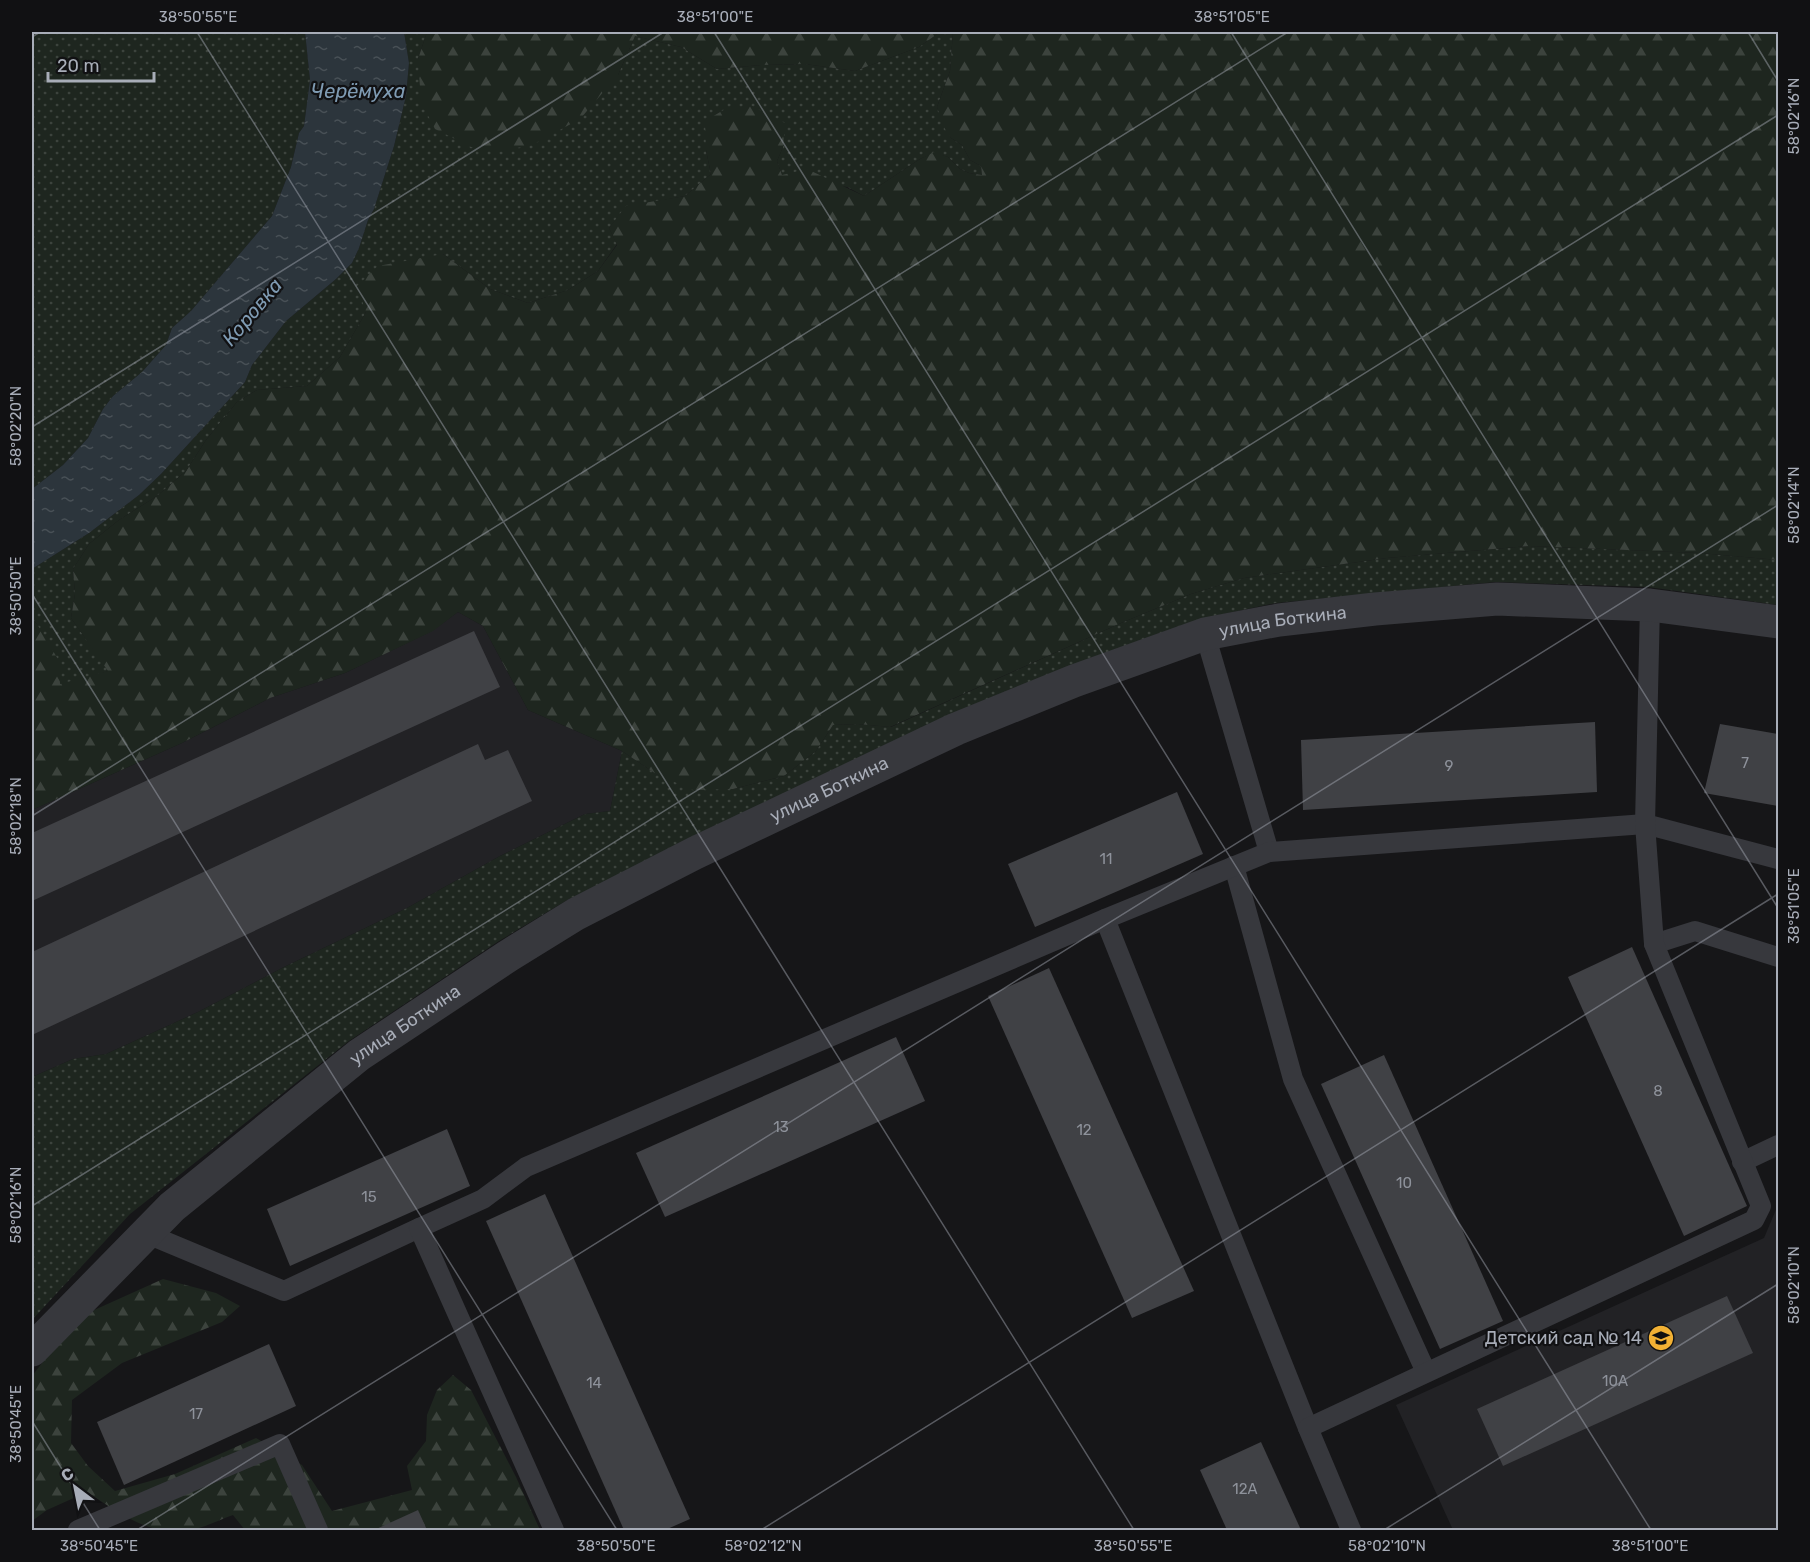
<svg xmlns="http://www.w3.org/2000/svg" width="1810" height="1562" font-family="Rubik,sans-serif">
<defs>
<pattern id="grass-dots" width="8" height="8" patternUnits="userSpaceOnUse" patternTransform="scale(1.5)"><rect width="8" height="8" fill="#1e261f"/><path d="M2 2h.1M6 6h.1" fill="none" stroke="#3c433d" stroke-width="1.8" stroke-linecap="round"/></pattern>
<pattern id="forest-firs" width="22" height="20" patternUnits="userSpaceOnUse" patternTransform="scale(1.5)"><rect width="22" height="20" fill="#1e261f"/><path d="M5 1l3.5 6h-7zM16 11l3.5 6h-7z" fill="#3c433d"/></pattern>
<pattern id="water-ripples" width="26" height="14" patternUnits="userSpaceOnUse" patternTransform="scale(1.5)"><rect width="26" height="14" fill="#2c353c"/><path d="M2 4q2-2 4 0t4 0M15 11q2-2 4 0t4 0" fill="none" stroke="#485056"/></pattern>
</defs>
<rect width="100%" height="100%" fill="#161618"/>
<!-- built -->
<g fill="#222225">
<polygon points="458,612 483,626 528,710 622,751 610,811 585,814 500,856 407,908 284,967 198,1012 106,1054 73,1059 32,1077 32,810 182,743 270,698 345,673 432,631"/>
<polygon points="1778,1205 1778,1530 1453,1530 1396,1405 1764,1238"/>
</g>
<!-- grass -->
<g fill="url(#grass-dots)">
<polygon points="32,32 305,32 310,80 304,126 299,133 291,167 272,216 191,311 172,328 166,345 142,372 113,396 103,409 88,438 63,465 32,489"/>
<polygon points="404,32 427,32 418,59 618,75 635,36 681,47 717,69 761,65 805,64 855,71 919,47 940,32 953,32 950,71 937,107 951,138 962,145 970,160 981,166 982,175 969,173 960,169 948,157 934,153 920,159 864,196 847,187 782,175 777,161 783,147 706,150 711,174 685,196 626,207 609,228 617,244 598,271 568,290 528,303 490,289 443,254 366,312 340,357 307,386 257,390 237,402 206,440 186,471 157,496 119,520 89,544 73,569 75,594 71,618 109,671 60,685 37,624 32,619 32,569 89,533 139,495 161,474 245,382 252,365 286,321 336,279 352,263 359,248 368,220 374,209 394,146 406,96 409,63"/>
<polygon points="1529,546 1700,553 1778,560 1778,605 1648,587 1495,582 1276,603 1200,619 569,899 499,941 349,1041 130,1214 32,1320 32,1077 73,1059 106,1054 198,1012 284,967 407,908 500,856 585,814 610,811 622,751 656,774 733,789 784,776 816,751 833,725 858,724 891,727 1121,623 1191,594 1244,578 1387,558"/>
</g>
<!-- forest -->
<g fill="url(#forest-firs)">
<polygon points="427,32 940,32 919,47 855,71 805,64 761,65 717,69 681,47 635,36 618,75 580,119 532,145 497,152 471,147 435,129 421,102 418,59"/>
<polygon points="953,32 1778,32 1778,560 1700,553 1529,546 1387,558 1244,578 1191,594 1121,623 890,727 858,724 833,725 816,751 784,776 733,789 693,790 656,774 622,751 528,710 483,626 458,612 433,631 345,673 270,698 182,743 32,810 32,619 37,624 59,661 60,684 108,671 71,618 75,594 73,569 89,544 119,520 157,496 186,471 206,440 237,402 257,390 307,386 340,357 366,312 357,286 378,266 443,254 490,289 528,303 568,290 598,271 617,245 609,228 626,206 685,196 711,174 706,150 705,121 727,108 752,106 785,123 783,147 777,161 782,175 807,169 864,196 920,159 934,152 948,157 960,169 969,173 982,175 981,166 970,160 962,145 951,138 945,129 937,107 950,71"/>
<path d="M163 1279 216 1293 240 1306 222 1322 122 1363 72 1400 71 1443 88 1466 115 1491 175 1474 256 1438 302 1465 332 1511 412 1490 407 1466 426 1441 427 1415 437 1390 453 1375 471 1390 516 1477 540 1530H245L233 1515C219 1520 204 1528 189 1530 151 1538 116 1511 87 1492L47 1510 32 1521V1376L49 1354 92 1311Z"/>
</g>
<!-- water -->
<polygon fill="url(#water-ripples)" points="305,32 404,32 409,63 406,96 394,146 374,209 368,220 359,248 352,263 336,279 286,321 252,365 245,382 161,474 139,495 89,533 32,569 32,489 63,465 88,438 103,409 113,396 142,372 166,345 172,328 191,311 272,216 291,167 299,133 304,126 310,80"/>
<!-- building -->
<g fill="#404145">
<polygon points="474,631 500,687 32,901 32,833"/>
<polygon points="1595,722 1597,792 1303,810 1301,740"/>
<polygon points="1720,724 1778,734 1778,806 1704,793"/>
<polygon points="478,744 485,760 508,750 532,801 32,1035 32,952"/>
<polygon points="1177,792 1203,854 1035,927 1008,864"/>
<polygon points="1632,947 1747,1206 1684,1236 1568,977"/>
<polygon points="1049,968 1194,1291 1132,1318 988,996"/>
<polygon points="896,1037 925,1101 665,1217 636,1153"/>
<polygon points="1384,1055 1503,1321 1440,1349 1321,1084"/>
<polygon points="447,1129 470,1186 290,1266 267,1209"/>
<polygon points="545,1194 690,1519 665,1530 624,1530 486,1221"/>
<polygon points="1727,1296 1753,1353 1503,1466 1477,1409"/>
<polygon points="269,1344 296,1406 124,1485 97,1422"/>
<polygon points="1261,1442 1301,1530 1227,1530 1200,1470"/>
<polygon points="418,1510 427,1530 374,1530"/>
</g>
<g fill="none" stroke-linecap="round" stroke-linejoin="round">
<!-- lane -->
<g stroke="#37383d" stroke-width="20">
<polyline points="1205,634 1269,852"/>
<polyline points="1234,866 1293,1079 1426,1372"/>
<polyline points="1105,919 1308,1428"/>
<polyline points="1654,944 1695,931 1778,957"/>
<polyline points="1742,1162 1778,1145"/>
<polyline points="145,1233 284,1291 419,1228"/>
<polyline points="78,1530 280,1444 318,1530"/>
<polyline points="554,1530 419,1228 483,1199 526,1167 1105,919 1269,852 1645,824 1778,859"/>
<polyline points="1351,1530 1308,1428 1754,1220 1761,1206 1654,944 1645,824 1650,605"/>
</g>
<!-- street -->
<path stroke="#37383d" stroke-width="33" id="s1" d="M32 1350 172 1207 359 1055 508 956 576 914 695 853 956 729 1074 681 1205 634 1279 620 1375 609 1497 599 1650 605 1778 622"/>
</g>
<!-- ticks -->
<path fill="none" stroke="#a8adb8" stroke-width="1.5" stroke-opacity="0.45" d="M197 32 1134 1530M714 32 1651 1530M1231 32 1778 908M1748 32 1778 81M32 37 40 32M32 427 664 32M32 594 617 1530M32 816 1288 32M32 1206 1778 115M32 1421 100 1530M137 1530 1778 505M761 1530 1778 894M1384 1530 1778 1284"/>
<!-- icons -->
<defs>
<g id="school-disc" transform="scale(1.35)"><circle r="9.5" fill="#f2b134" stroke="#111113"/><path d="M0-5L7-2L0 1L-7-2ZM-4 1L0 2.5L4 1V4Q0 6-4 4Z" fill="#111"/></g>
</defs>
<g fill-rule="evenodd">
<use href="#school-disc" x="1661" y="1338"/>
</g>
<g text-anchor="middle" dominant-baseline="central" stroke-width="4.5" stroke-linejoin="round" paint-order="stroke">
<!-- number labels -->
<g font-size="15" fill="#8e929b">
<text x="1745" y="763">7</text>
<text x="1449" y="766">9</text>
<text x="1106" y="859">11</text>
<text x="1658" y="1091">8</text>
<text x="781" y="1127">13</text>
<text x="1084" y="1130">12</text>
<text x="1404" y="1183">10</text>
<text x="369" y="1197">15</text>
<text x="1615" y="1381">10А</text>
<text x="594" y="1383">14</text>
<text x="196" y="1414">17</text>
<text x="1245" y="1489">12А</text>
</g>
<!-- street labels -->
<g font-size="18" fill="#a8adb8" stroke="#111113">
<text stroke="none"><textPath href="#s1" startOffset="1468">улица Боткина</textPath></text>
<text stroke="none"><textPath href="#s1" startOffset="982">улица Боткина</textPath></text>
<text stroke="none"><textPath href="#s1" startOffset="496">улица Боткина</textPath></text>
</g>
<!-- poi labels -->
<g font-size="18" fill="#a8adb8" stroke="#111113" text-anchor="end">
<text x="1642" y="1338">Детский сад № 14</text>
</g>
<!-- water labels -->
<g font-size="20" font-style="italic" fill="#7f9bb3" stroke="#111113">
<text x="358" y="91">Черёмуха</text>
<text transform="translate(252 312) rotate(-50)">Коровка</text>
</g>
</g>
<!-- border -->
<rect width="1810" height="1562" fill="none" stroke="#111113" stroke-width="66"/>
<!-- north arrow -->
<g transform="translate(75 1487) rotate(328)" stroke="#111113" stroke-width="4.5" paint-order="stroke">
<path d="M0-4.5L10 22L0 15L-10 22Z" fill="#a8adb8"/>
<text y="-9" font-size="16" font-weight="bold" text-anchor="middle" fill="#a8adb8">С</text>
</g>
<!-- scale -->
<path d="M48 72v9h106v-9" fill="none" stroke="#a8adb8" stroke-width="3"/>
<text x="57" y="72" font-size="18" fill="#a8adb8" stroke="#111113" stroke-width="4.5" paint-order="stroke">20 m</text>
<rect x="33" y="33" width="1744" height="1496" fill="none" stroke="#a8adb8" stroke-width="2"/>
<g font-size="15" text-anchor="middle" fill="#a8adb8">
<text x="198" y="22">38°50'55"E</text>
<text x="715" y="22">38°51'00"E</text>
<text x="1232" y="22">38°51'05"E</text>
<text transform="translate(1794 116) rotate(-90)" y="5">58°02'16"N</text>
<text transform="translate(16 426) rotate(-90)" y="5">58°02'20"N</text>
<text transform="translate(1794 505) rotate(-90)" y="5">58°02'14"N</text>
<text transform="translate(16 596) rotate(-90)" y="5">38°50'50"E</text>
<text transform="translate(16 816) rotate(-90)" y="5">58°02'18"N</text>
<text transform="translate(1794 906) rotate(-90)" y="5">38°51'05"E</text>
<text transform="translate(16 1205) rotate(-90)" y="5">58°02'16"N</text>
<text transform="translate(1794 1285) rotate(-90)" y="5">58°02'10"N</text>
<text transform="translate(16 1424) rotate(-90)" y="5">38°50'45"E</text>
<text x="99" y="1551">38°50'45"E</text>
<text x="616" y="1551">38°50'50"E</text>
<text x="763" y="1551">58°02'12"N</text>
<text x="1133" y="1551">38°50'55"E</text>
<text x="1387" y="1551">58°02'10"N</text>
<text x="1650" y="1551">38°51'00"E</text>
</g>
</svg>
